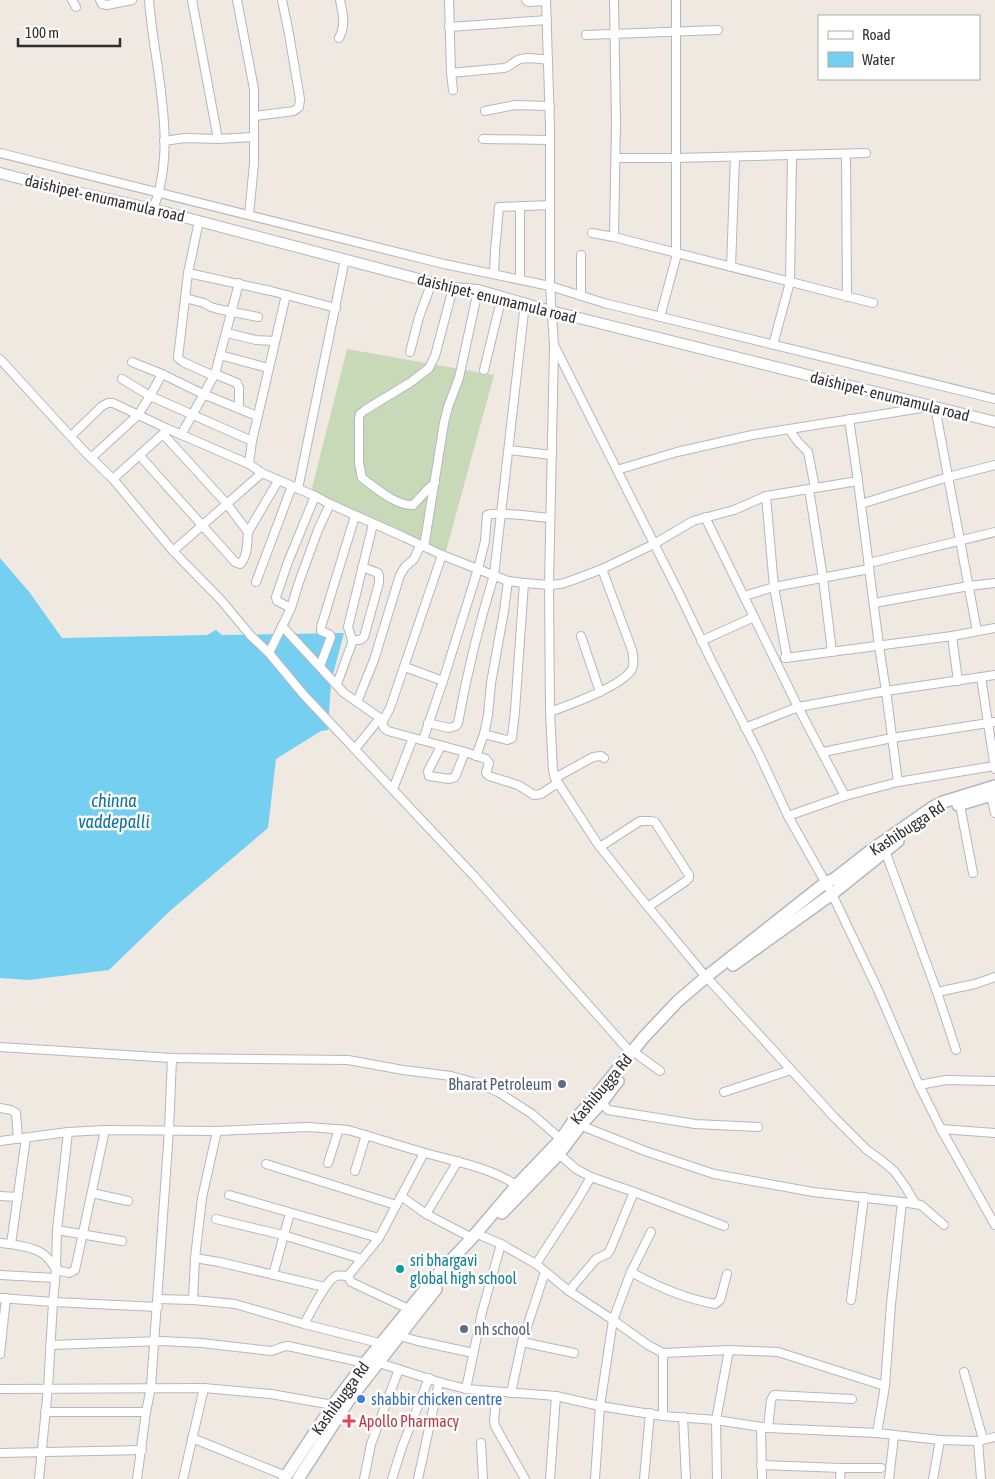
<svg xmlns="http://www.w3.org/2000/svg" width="995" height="1479" font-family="'Asap Condensed',sans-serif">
<rect width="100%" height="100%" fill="#efe9e1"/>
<!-- cemetery -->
<polygon fill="#c8d9b8" points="347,349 494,375 446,551 310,496"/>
<!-- water -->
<polygon fill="#75cff0" points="0,558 30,593 62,638 207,635 216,630 222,635 344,633 331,682 328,730 321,731 276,759 268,828 171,910 109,970 29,980 0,978"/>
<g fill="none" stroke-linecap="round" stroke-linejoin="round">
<!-- minor casing -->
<g stroke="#b4b7c1" stroke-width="10">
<g id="minor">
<polyline points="72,0 76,7"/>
<polyline points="100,0 102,4 107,5 132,0"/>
<path d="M149 0C154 67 179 144 153 209"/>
<polyline points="237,0 254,89 254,164 249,215"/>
<polyline points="449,0 451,73 453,90"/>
<polyline points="526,0 528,2 546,1"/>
<polyline points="546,0 550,127 550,286 554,345 679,593 711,660 759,754 788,816 832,894 878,990 919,1085 941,1129 995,1225"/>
<polyline points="449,27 547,20"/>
<polyline points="586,35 718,30"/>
<path d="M339 38C346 24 343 15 340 0"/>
<path d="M451 73 504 68C510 67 513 62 518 60 526 56 539 59 548 60"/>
<polyline points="485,111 515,105 550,106"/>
<polyline points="255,116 294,111 299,107 300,99 289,34 282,0"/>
<polyline points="218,139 253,137"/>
<polyline points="483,139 550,140"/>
<polyline points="164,141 185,138 218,139 192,0"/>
<polyline points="0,153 444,264 550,286 604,303 995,399"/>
<polyline points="846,154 847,297"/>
<polyline points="616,158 676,158 866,153"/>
<polyline points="199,221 188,273 178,358 183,362 214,376"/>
<polyline points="592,233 614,237 873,303"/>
<polyline points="614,237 616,123 614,0"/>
<polyline points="731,267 735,157"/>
<polyline points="188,273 271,291 336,308"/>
<polyline points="494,274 495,251 499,207 550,205"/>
<polyline points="520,279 520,206"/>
<polyline points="581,296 581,255"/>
<polyline points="185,298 204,303 211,307 218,309 258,317"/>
<polyline points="660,317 676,258 676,0"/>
<polyline points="227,333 256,340 274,341"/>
<polyline points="773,345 790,282 792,155"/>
<polyline points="554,347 549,585 550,712 553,770 555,778 597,843 640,897 706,977"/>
<polyline points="410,352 419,317 432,282"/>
<polyline points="220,355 268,368"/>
<polyline points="0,359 84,451 113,479 173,551 220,599 251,636 269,653 303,694 474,876 631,1053"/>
<polyline points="132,362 162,374 203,394 257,416"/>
<polyline points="484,370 502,296"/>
<polyline points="215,374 237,383 239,388 239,409"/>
<polyline points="122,379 150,396 252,441"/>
<polyline points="935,407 977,631"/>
<polyline points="849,419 858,481 879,646 886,691 898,782"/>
<polyline points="789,429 798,442 808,452 815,488"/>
<polyline points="181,435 215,374 239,283"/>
<polyline points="71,436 102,406 108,403 113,403 168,429 249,464 262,473 315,496 330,504 404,537 442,555 508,581 524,583 549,585 561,584 573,580 602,569 654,544 693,521 734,510 766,496"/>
<polyline points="509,450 552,455"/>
<path d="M140 456 235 562 240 564C248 557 247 542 248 532L227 504 163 434"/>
<polyline points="91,458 138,415 150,396 162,374"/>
<polyline points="249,464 252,441 286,295"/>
<polyline points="617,470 677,452 752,435 928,407"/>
<polyline points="113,479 165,432"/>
<path d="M435 483 430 487 413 505C396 506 376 488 362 478L359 463V419L360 414 365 410 411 382 429 368 435 356 453 288"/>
<polyline points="298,489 345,259"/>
<polyline points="809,489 823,578 832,652"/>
<polyline points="861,504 948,477 995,465"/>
<polyline points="705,517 798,707 845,796"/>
<polyline points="248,532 278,481"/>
<polyline points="424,547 444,423 448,407 459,378 478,290"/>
<polyline points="173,551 262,473"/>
<polyline points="869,563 995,532"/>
<polyline points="256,582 292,486"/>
<polyline points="744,596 774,587 869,569"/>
<polyline points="874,603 969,586 995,583"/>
<polyline points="291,608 277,601 276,597 288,562 315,496"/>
<polyline points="282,626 344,693 380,718 384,728 388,731 465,752 486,759 489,763 486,773 489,776 518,785 534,795 541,794 553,786 559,784"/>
<polyline points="581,636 600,692"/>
<polyline points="952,636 958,681"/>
<polyline points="352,640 360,640 364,637 379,583 379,576 378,573 362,567"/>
<polyline points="701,641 754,617"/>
<polyline points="269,653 291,608 299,582 318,530 330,504"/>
<polyline points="785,658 952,636 995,628"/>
<polyline points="787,658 774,587 766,496 858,481"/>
<polyline points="320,666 331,637 329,634 321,631 321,627 355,516"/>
<polyline points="405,667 443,681"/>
<polyline points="981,677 995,769"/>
<polyline points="337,684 352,643 352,640 348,627 373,524"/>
<polyline points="357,702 374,660 400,575 405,567 414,559 420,546"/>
<path d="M550 712C569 705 623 686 632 669 635 664 633 656 632 650L602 569"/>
<polyline points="382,723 390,708 442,555"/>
<path d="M428 723 449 728 456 726 458 723C467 673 479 624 494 575L525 303"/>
<polyline points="745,728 798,707 886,691 995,675"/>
<polyline points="484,734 507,740 512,738 515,711 524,583"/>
<path d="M423 740 443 681 478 569 485 541 487 515C498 511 537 517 550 518"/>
<polyline points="441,746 428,771 429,776 449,779 455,777 465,752"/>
<polyline points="355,749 380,718"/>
<polyline points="823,752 892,738 995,722"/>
<polyline points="476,756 484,734 488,715 491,683 504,611 508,581"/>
<polyline points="555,778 593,757 601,756 604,758"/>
<polyline points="393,789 413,738"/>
<polyline points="991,796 995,813"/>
<polyline points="960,805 973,873"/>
<polyline points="788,816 845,796 898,782 994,766"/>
<polyline points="600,847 640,821 651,821 655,822 689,875 689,878 686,881 648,907"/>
<polyline points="884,848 937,992 956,1050"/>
<polyline points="711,982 834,1117 867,1150 881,1160 894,1171 905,1186 915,1203"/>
<polyline points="937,992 975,984 995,977"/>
<polyline points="0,1047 172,1058 348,1060 403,1070 451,1076 480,1084 498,1092 532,1114 564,1142"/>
<polyline points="638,1055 660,1071"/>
<polyline points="919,1085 946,1080 995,1081"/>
<polyline points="724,1092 791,1070"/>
<polyline points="599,1099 608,1110 695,1124 758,1127"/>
<polyline points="0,1108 11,1110 16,1113 18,1139"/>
<polyline points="577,1124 645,1151 714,1174 813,1192 902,1202 921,1205 944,1225"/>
<polyline points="941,1129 995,1133"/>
<path d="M0 1141 68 1132 105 1130 217 1131 308 1127 348 1130C373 1137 397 1145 422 1152 455 1162 491 1167 519 1187"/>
<polyline points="559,1154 576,1169 591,1177 634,1192 724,1226"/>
<polyline points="328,1163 339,1129"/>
<polyline points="266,1164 396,1205"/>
<polyline points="355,1171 366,1135"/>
<polyline points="92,1193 128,1201"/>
<polyline points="229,1195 379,1238"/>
<polyline points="0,1196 18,1197"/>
<polyline points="401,1196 426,1214 472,1238"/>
<polyline points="426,1214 458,1161"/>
<polyline points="216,1219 283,1235 362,1259"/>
<polyline points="57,1230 122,1241"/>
<polyline points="477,1232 482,1236 501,1244 536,1264 569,1291 613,1320 648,1345 663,1353 729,1350 778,1352 885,1386"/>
<path d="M0 1243C10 1244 31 1247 40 1252 48 1256 52 1263 56 1270L69 1273 75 1270 105 1130"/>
<polyline points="11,1244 26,1138"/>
<polyline points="195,1258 219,1262 325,1287"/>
<polyline points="536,1264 577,1201 591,1177"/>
<path d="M631 1272C656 1286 686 1299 715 1304L720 1300 727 1274"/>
<polyline points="0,1275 55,1278"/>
<polyline points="273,1275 290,1213"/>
<polyline points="348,1276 351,1282 413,1311"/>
<polyline points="569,1291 596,1259 607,1254 610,1250 634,1192"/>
<polyline points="0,1298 53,1302 158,1307"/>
<polyline points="158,1299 193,1300 235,1304 304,1324 383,1344"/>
<polyline points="193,1300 195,1258 202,1198 217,1131"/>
<polyline points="851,1300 864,1197"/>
<path d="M304 1324C310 1314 326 1280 336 1276 340 1275 344 1276 348 1276L379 1238 424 1153"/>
<polyline points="400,1336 418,1341 473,1353"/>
<polyline points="522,1342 574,1353"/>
<path d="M50 1345 162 1341 201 1343 271 1351C277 1350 282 1346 288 1346L365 1363H379L439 1382 466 1389 556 1396 600 1406 663 1416 716 1420 768 1428 877 1433 940 1440 978 1441 995 1437"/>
<polyline points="0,1354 6,1298"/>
<polyline points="964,1372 983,1439"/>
<polyline points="0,1389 204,1388 271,1394 333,1405 336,1407"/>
<polyline points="466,1389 482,1312 501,1244"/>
<polyline points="497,1392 494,1420 495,1426 525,1479"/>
<polyline points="511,1393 522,1342 545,1272"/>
<polyline points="45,1412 146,1412"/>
<polyline points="663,1416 663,1353"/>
<polyline points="683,1417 686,1479"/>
<polyline points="761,1427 762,1479"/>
<polyline points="768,1428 771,1400 774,1395 852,1399"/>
<polyline points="877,1433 885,1386 891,1304 902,1202"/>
<polyline points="192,1438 286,1476"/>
<polyline points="978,1441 981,1479"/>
<polyline points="481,1443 483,1479"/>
<polyline points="0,1453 142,1450"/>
<polyline points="761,1465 841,1468 881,1468"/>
<polyline points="39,1479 48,1388 53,1302 56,1270 57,1230 68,1132"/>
<polyline points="137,1479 146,1412 151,1387 169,1130 172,1058"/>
<polyline points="183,1479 204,1388"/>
<polyline points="364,1479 371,1444 399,1369"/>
<polyline points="392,1479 402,1447 429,1378"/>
<polyline points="418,1479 439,1382"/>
<polyline points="550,1479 556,1396"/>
<polyline points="595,1479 600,1406 613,1320 631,1272 651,1232"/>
<polyline points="644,1479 650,1413"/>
<polyline points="717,1479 716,1420 729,1350"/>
<polyline points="840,1479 841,1468"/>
<polyline points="889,1479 894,1436"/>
<polyline points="933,1479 940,1440"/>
</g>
</g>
<!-- tertiary casing -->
<g stroke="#b4b7c1" stroke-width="12">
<polyline id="tertiary" points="0,173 49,186 153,209 453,288 478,290 551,311 995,422"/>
</g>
<!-- secondary casing -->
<g stroke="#b4b7c1" stroke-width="14">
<g id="secondary">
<polyline points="958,805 995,794"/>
<polyline points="733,965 832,894 898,841"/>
<polyline points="502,1213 559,1154 580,1126 602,1102 618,1081"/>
<polyline points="284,1479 333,1405 365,1363 439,1273 472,1238 517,1185 561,1139 573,1122 596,1096 644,1037 678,1001 706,977 825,883 834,879 870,851 933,807 943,802 995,786"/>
<polyline points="298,1479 349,1400 436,1289"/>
</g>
</g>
<!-- minor -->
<use href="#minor" stroke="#fff" stroke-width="8"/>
<!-- tertiary -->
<use href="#tertiary" stroke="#fff" stroke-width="10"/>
<!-- secondary -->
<use href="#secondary" stroke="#fff" stroke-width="11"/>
</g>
<!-- markers -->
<g fill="#5c6f8a" stroke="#fff" stroke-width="2">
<circle cx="562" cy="1084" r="5"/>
<circle cx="464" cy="1329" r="5"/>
</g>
<circle fill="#0f9aa8" stroke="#fff" stroke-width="2" cx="400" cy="1269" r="5"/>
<circle fill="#3f7fe0" stroke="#fff" stroke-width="2" cx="361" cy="1399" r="5"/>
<path fill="#e0444e" stroke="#fff" stroke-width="2" d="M346.5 1413.5h5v5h5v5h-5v5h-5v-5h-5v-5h5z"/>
<g text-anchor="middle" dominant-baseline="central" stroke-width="5" stroke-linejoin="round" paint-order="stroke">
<!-- street labels -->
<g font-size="16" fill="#2e2e2e" stroke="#fff">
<text transform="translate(105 198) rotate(13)">daishipet- enumamula road</text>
<text transform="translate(497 298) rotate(14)">daishipet- enumamula road</text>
<text transform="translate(890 396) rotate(14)">daishipet- enumamula road</text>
<text transform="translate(907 828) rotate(-33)">Kashibugga Rd</text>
<text transform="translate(601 1089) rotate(-50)">Kashibugga Rd</text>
<text transform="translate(340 1398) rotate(-54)">Kashibugga Rd</text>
</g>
<!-- service labels -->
<g font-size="16" fill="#4e5e75" stroke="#fff" text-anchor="end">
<text x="552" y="1084">Bharat Petroleum</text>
<text x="474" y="1329" text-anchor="start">nh school</text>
</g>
<!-- culture labels -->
<g font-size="16" fill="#0d838f" stroke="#fff" text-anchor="start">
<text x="410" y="1260">sri bhargavi<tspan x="410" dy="18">global high school</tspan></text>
</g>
<!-- shop labels -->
<g font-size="16" fill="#366cbe" stroke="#fff" text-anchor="start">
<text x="371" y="1399">shabbir chicken centre</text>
</g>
<!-- health labels -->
<g font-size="16" fill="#be3a42" stroke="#fff" text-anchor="start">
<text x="359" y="1421">Apollo Pharmacy</text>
</g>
<!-- water labels -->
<g font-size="18" font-style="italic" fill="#0d6fa3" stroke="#fff">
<text x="114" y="800">chinna<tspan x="114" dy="21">vaddepalli</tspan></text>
</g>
</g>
<!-- legend -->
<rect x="818" y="15" width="162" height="65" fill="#ffffff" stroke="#ababab"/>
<rect x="828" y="31" width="25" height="8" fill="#ffffff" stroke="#ababab"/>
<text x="862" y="40" font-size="15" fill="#2e2e2e">Road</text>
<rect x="828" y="52" width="25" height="15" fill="#75cff0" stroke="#ababab"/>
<text x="862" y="65" font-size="15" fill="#2e2e2e">Water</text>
<!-- scale -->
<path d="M18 38v8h102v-8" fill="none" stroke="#2e2e2e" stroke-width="2.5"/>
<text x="25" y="38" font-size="15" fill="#2e2e2e" stroke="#ffffff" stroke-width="4" paint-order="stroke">100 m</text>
</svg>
